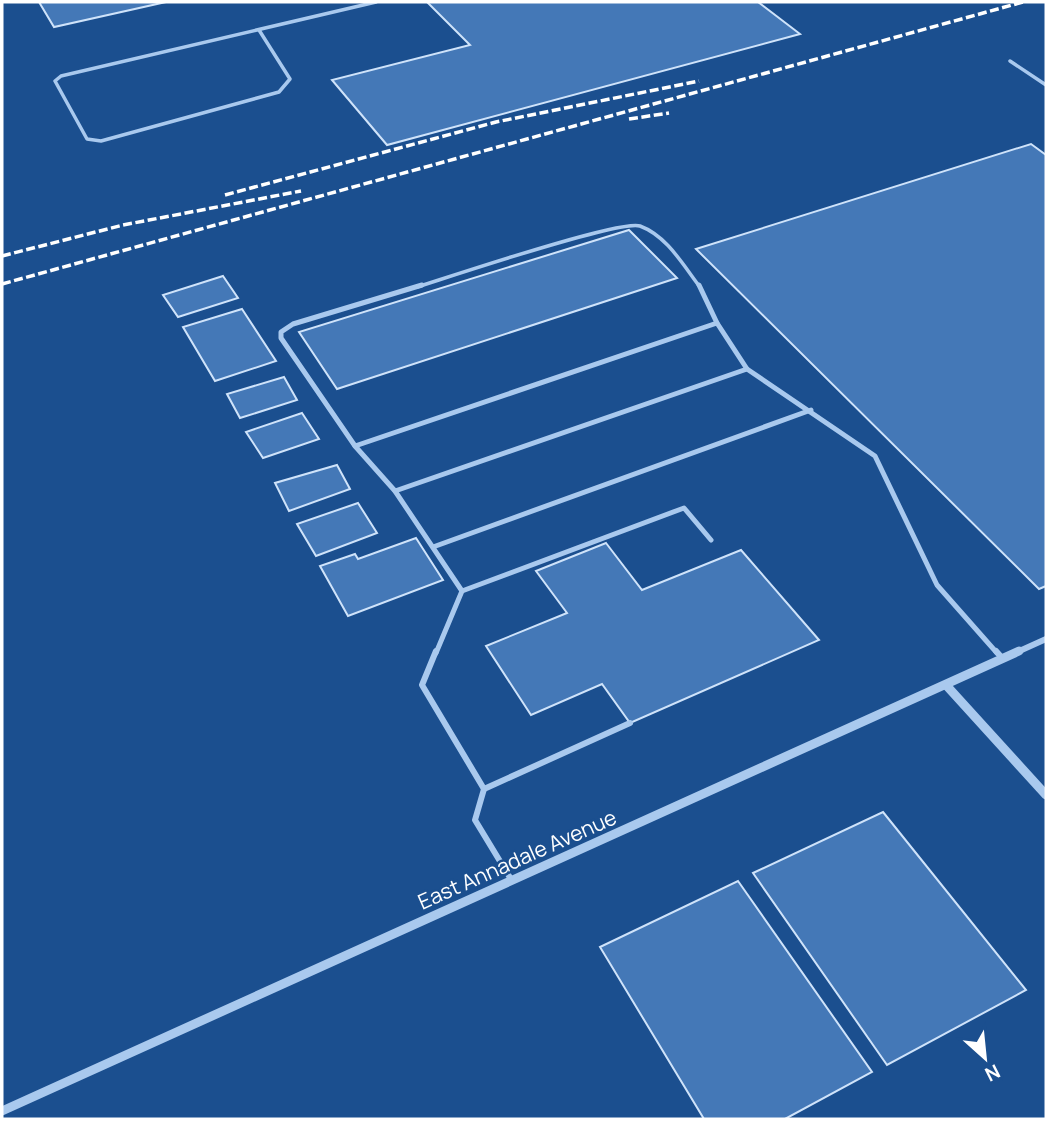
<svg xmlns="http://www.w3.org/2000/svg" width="1048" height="1121" font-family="Manrope,sans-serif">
<rect width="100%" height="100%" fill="#1b4f8f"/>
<!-- building -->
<g fill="#4478b7" stroke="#cfe3fa" stroke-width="2">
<polygon points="39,2 166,2 54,27"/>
<polygon points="427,2 758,2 800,34 387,145 332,80 470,45"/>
<polygon points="1031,144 1046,155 1046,586 1039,589 696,249"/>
<polygon points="629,230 677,278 337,389 299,332"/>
<polygon points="223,276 238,298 178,317 163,295"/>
<polygon points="242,309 276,361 215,381 183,327"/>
<polygon points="284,377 297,400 240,418 227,394"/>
<polygon points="302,413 319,439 263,458 246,432"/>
<polygon points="337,465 350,489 289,511 275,483"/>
<polygon points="358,503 377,533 316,556 297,524"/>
<polygon points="416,538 443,580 348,616 320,566 355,554 358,559"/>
<polygon points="606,543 642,590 741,550 819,640 630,723 602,684 531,715 486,646 567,613 536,571"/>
<polygon points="883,812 1026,990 887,1065 753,873"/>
<polygon points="738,881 872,1072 785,1119 704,1119 600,947"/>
</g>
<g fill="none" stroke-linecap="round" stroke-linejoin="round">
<!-- service-far2 -->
<g stroke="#a9c9ee" stroke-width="3.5">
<polyline points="259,30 290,79 279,92 101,141 87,139 55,81 61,76 376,2"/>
<polyline points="1010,61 1046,85"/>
<path d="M417 287C449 277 621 219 640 226 667 236 683 265 700 287"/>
</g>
<!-- service-far1 -->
<g stroke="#a9c9ee" stroke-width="5">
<polyline points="422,285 293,324 281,332 281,338 355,446 395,491 462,591 436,653"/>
<polyline points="699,285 717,323 747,369 875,456 937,585 997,653"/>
<polyline points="355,446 717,323"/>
<polyline points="395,491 747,369"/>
<polyline points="433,547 811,410"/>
<polyline points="462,591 684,508 711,540"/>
</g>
<!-- service -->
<g stroke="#a9c9ee" stroke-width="6">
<polyline points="436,651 422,685 484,789 475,820 512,881"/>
<polyline points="996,651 1003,659"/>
<polyline points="484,789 630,723"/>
</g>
<!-- minor-far1 -->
<polyline stroke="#a9c9ee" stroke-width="6" points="1015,653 1046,639"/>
<!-- minor -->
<g stroke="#a9c9ee" stroke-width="9">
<polyline points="946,685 1046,795"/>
<polyline points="2,1111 1019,651"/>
</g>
<!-- rail -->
<g stroke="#fff" stroke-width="3.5" stroke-dasharray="9 3.5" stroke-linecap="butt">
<polyline points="629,119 669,113"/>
<polyline points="225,195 496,122 699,81"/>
<polyline points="2,256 123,225 301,191"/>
<polyline points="2,284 1023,2"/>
</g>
</g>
<g text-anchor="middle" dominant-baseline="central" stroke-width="5" stroke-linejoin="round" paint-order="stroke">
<!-- street labels -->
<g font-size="21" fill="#fff" stroke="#1b4f8f">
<text transform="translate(517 859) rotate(-24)">East Annadale Avenue</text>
</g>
</g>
<!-- border -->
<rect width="1048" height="1121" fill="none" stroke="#ffffff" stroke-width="7"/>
<!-- north arrow -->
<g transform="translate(985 1058) rotate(153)" stroke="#1b4f8f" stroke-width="5" paint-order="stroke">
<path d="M0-5L12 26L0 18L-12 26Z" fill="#ffffff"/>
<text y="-10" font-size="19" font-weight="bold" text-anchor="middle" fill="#ffffff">N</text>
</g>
</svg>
